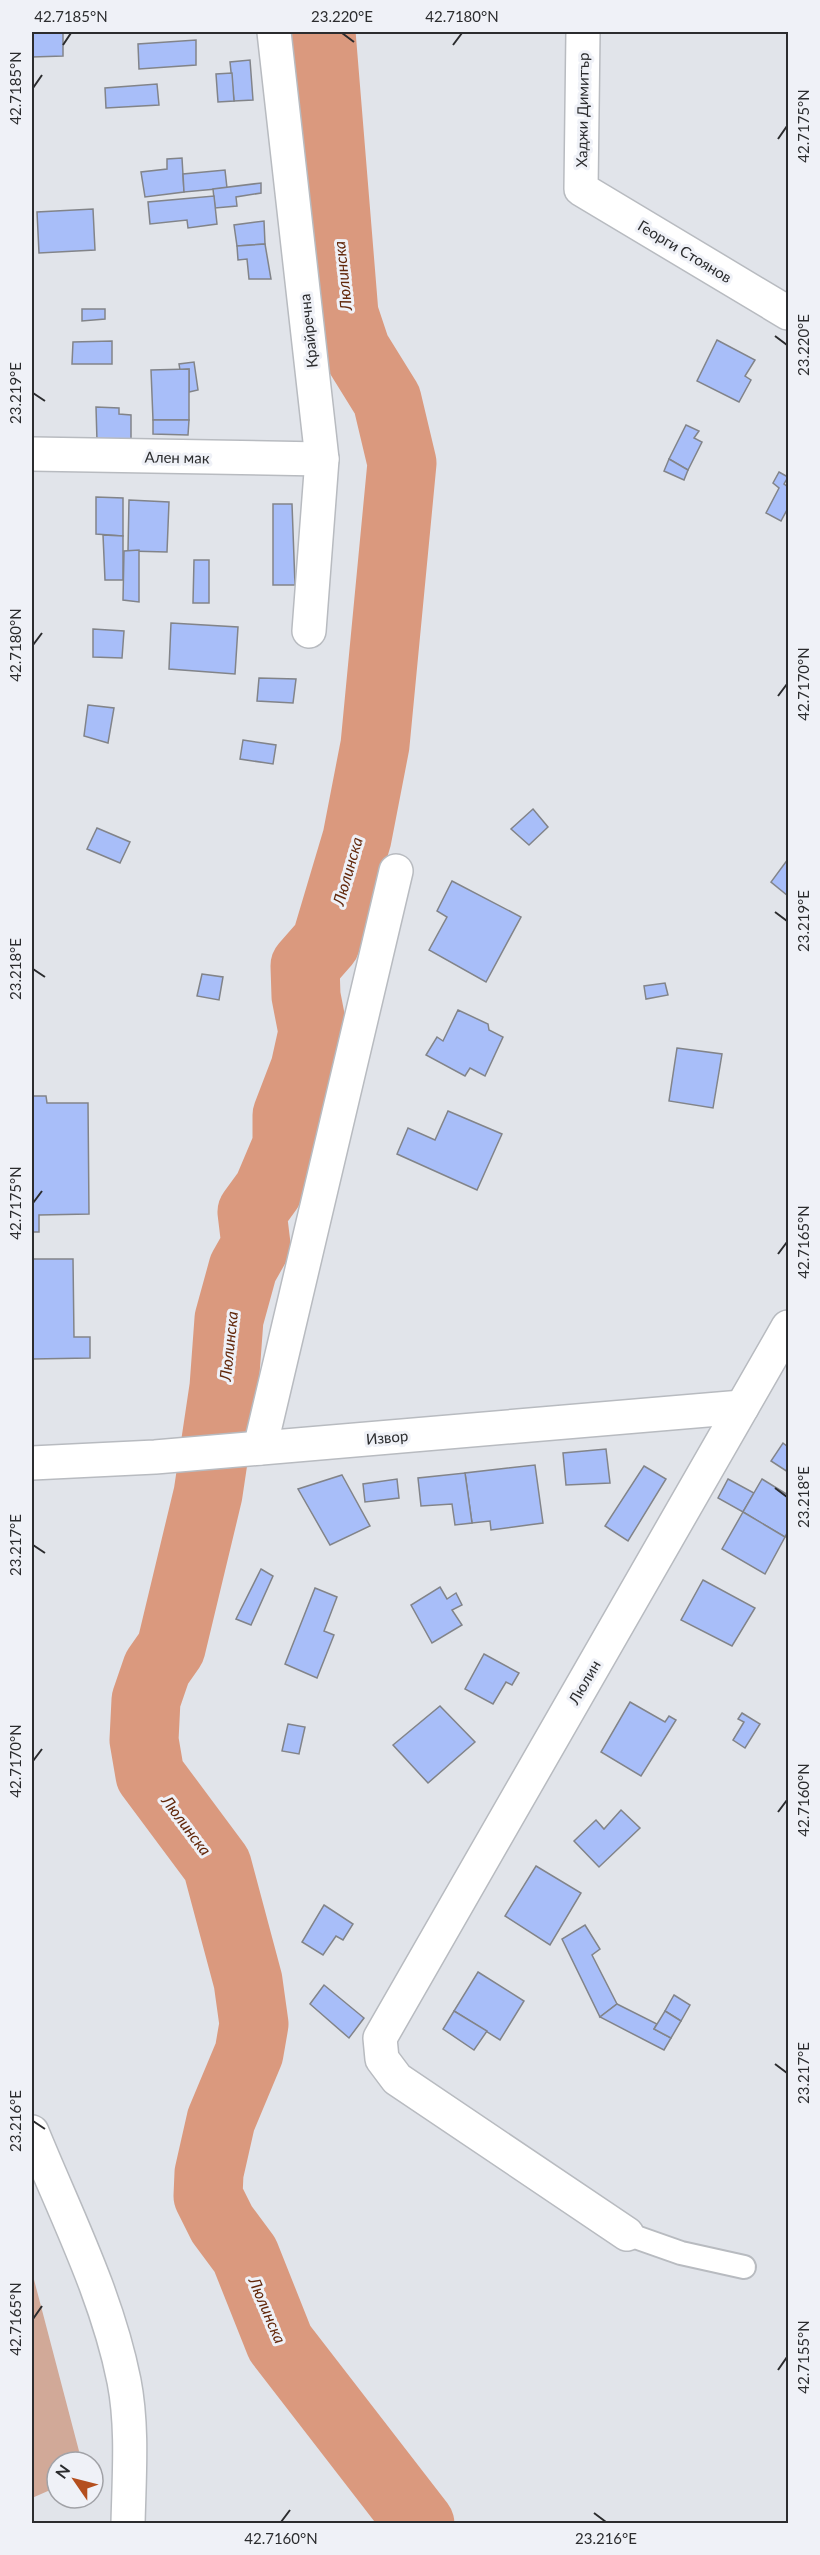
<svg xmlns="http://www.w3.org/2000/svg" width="820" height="2555" font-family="Lato,sans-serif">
<rect width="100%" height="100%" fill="#e1e4ea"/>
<!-- green -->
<polygon fill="#d1a998" points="32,2272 79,2451 74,2462 57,2462 57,2487 32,2498"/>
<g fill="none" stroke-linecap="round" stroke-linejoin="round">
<!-- river -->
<polyline stroke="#da997e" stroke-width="69" points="321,32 344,314 356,350 387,400 402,463 375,745 357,838 326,942 305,966 306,996 313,1032 305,1068 287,1115 287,1145 268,1190 252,1212 256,1245 243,1268 229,1319 224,1387 208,1494 171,1648 157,1668 146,1700 144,1740 150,1775 217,1865 248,1981 254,2024 249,2053 221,2120 209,2173 208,2196 222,2224 245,2255 280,2343 420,2524"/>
</g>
<!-- building -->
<g fill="#a8bef9" stroke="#828489" stroke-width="1.5">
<polygon points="32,32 63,32 63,56 32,57"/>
<polygon points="196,40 196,65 139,69 138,44"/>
<polygon points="250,60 253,100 234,101 230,62"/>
<polygon points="232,73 234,101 218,102 216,74"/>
<polygon points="157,84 159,105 106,108 105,88"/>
<polygon points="182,158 184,192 145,197 141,172 167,169 167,159"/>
<polygon points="225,170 227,188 184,192 183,174"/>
<polygon points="261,183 261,193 236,197 237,206 215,208 213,189"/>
<polygon points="214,196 217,224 188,228 187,220 150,224 148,202"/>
<polygon points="93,209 95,250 39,253 37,212"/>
<polygon points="264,221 265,244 237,246 234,225"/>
<polygon points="265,244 271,279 249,279 247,259 238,260 237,246"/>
<polygon points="82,309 105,309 105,319 82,321"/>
<polygon points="717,340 755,360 745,376 751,380 739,402 697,381"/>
<polygon points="112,341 112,364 72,364 73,342"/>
<polygon points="194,362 198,390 189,392 189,369 180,370 179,364"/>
<polygon points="189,369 189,420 153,420 151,370"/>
<polygon points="96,407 119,408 119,414 131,415 131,442 97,441"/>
<polygon points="153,420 189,420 188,435 153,434"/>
<polygon points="686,425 699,431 694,438 702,442 688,470 669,459"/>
<polygon points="669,459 688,470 684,480 664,471"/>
<polygon points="779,472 788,477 784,484 788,487 788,508 781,521 766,513 779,488 773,483"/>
<polygon points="96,497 123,498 123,536 96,534"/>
<polygon points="129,500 169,502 167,552 128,551"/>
<polygon points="273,504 292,504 295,585 273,585"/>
<polygon points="103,535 123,536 123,580 105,580"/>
<polygon points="139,550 139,602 123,600 124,551"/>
<polygon points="194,560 209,560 209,603 193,603"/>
<polygon points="171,623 238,627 235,674 169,669"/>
<polygon points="93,629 124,631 122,658 93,657"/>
<polygon points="259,678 296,679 293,703 257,701"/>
<polygon points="88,705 114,708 108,743 84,736"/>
<polygon points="243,740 276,745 273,764 240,759"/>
<polygon points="533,809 548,827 529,845 511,829"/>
<polygon points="97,828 130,842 120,863 87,849"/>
<polygon points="788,859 788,896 771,882"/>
<polygon points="452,881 521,917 486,982 429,950 447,917 437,911"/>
<polygon points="202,974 223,977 219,1000 197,996"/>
<polygon points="665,983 668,995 646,999 644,986"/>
<polygon points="458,1010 488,1024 489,1030 503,1037 485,1076 470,1068 465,1076 426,1055 437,1037 443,1041"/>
<polygon points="677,1048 722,1054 713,1108 669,1101"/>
<polygon points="32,1096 46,1096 47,1103 88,1103 89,1214 39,1215 39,1232 32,1232"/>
<polygon points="448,1111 502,1134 477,1190 397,1154 408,1128 435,1140"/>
<polygon points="32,1259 73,1259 74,1337 90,1337 90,1358 32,1359"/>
<polygon points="783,1443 788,1447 788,1472 771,1461"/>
<polygon points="606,1449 610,1483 566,1485 563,1453"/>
<polygon points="535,1465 543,1523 491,1530 490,1521 472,1523 465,1473"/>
<polygon points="644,1466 666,1479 628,1541 605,1526"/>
<polygon points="465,1473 472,1523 455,1525 452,1504 421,1506 418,1478"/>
<polygon points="342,1475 370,1526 330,1545 298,1489"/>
<polygon points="397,1479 399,1498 365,1502 363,1484"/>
<polygon points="728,1479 754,1493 743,1512 718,1498"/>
<polygon points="762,1479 788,1495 788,1531 785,1537 743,1512"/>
<polygon points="743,1512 785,1537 765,1574 722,1549"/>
<polygon points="261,1569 273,1576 251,1625 236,1619"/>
<polygon points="703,1580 755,1608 732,1646 681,1620"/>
<polygon points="440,1587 447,1599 456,1593 462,1605 452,1610 462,1625 432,1643 411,1605"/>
<polygon points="315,1588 337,1597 324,1631 334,1635 317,1678 285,1664"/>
<polygon points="484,1654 519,1673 512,1685 506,1682 493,1704 465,1689"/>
<polygon points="630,1702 665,1722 669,1716 676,1720 641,1776 601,1752"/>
<polygon points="440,1706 475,1742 428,1783 393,1745"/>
<polygon points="742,1713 760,1724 745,1748 733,1740 744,1722 738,1719"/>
<polygon points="288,1724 305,1727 299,1754 282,1751"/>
<polygon points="621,1810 640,1828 599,1867 574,1841 596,1820 604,1829"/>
<polygon points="536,1866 581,1893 550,1945 505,1916"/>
<polygon points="324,1905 353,1924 343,1940 336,1936 323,1955 302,1942"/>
<polygon points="585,1925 600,1949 592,1955 617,2004 600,2017 562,1939"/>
<polygon points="478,1972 524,2001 500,2040 454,2011"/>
<polygon points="324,1985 364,2018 349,2038 310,2004"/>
<polygon points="674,1995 690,2005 681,2021 665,2011"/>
<polygon points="617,2004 657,2024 654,2029 671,2038 664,2050 600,2017"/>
<polygon points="454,2011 487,2031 474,2050 443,2029"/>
<polygon points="665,2011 681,2021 671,2038 654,2029"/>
</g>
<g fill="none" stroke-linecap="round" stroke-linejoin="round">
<!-- lane casing -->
<g stroke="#b8bbc0" stroke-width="26">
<polyline id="lane" points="627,2234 681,2253 744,2267"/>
</g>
<!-- street casing -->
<g stroke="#b8bbc0" stroke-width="36">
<g id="street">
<polyline points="274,32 322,459 309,631"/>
<polyline points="583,32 581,189 788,313"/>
<polyline points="32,454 322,459"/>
<polyline points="260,1448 396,871"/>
<polyline points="32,1463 155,1457 742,1407"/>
<polyline points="627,2234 397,2079 382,2059 380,2038 788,1327"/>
</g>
</g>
<!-- secondary casing -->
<g stroke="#b8bbc0" stroke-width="36">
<path id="secondary" d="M32 2132C65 2213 107 2295 124 2381 133 2427 129 2477 128 2524"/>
</g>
<!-- lane -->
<use href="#lane" stroke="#fff" stroke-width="22"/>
<!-- street -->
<use href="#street" stroke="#fff" stroke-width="33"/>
<!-- secondary -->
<use href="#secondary" stroke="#fff" stroke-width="33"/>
</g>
<!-- ticks -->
<path fill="none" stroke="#2b2c2e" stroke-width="2" d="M342 33 354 42M63 45 71 33M453 45 462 33M33 88 42 75M778 139 787 126M775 336 787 345M33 393 45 401M33 645 42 633M778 696 787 684M775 912 787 921M33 969 45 977M33 1203 42 1191M778 1254 787 1242M775 1488 787 1497M33 1545 45 1553M33 1761 42 1749M778 1812 787 1800M775 2064 787 2073M33 2121 45 2129M33 2319 42 2306M778 2370 787 2357M594 2513 606 2522M281 2522 290 2510"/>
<g text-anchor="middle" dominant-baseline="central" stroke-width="6" stroke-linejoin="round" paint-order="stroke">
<!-- street labels -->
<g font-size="15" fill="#2b2c2e" stroke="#eff1f7">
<text transform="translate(582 110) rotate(-89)">Хаджи Димитър</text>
<text transform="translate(685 251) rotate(31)">Георги Стоянов</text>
<text transform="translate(308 331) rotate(-96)">Крайречна</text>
<text transform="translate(177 457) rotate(1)">Ален мак</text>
<text transform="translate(387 1437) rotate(-5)">Извор</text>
<text transform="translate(584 1682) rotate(-60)">Люлин</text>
</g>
<!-- water labels -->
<g font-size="16" font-style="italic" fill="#62270a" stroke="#eff1f7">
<text transform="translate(342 276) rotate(-96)">Люлинска</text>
<text transform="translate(347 871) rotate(-74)">Люлинска</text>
<text transform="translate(228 1346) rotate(-84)">Люлинска</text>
<text transform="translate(187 1825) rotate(53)">Люлинска</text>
<text transform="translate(268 2310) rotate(67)">Люлинска</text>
</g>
</g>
<!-- border -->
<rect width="820" height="2555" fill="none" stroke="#eff1f7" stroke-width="66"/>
<!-- north arrow -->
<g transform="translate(75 2480) rotate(305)"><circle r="28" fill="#eff1f7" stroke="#a1a2a7" stroke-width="1.5"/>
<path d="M0-4.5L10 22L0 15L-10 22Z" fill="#b44f1e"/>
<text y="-9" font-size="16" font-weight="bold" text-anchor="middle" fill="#2b2c2e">N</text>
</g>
<rect x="33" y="33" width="754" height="2489" fill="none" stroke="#2b2c2e" stroke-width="2"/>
<g font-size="15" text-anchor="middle" fill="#2b2c2e">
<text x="71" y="22">42.7185°N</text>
<text x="342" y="22">23.220°E</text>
<text x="462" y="22">42.7180°N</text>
<text transform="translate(16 88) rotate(-90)" y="5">42.7185°N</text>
<text transform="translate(804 126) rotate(-90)" y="5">42.7175°N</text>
<text transform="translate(804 345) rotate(-90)" y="5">23.220°E</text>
<text transform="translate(16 393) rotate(-90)" y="5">23.219°E</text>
<text transform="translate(16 645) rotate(-90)" y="5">42.7180°N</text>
<text transform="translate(804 684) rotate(-90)" y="5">42.7170°N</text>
<text transform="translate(804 921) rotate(-90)" y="5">23.219°E</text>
<text transform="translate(16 969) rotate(-90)" y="5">23.218°E</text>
<text transform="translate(16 1203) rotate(-90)" y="5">42.7175°N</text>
<text transform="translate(804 1242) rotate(-90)" y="5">42.7165°N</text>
<text transform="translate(804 1497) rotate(-90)" y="5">23.218°E</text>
<text transform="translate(16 1545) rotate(-90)" y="5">23.217°E</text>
<text transform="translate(16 1761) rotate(-90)" y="5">42.7170°N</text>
<text transform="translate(804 1800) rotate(-90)" y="5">42.7160°N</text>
<text transform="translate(804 2073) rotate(-90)" y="5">23.217°E</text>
<text transform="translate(16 2121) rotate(-90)" y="5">23.216°E</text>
<text transform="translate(16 2319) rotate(-90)" y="5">42.7165°N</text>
<text transform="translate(804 2357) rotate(-90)" y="5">42.7155°N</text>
<text x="281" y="2544">42.7160°N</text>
<text x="606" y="2544">23.216°E</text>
</g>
</svg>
